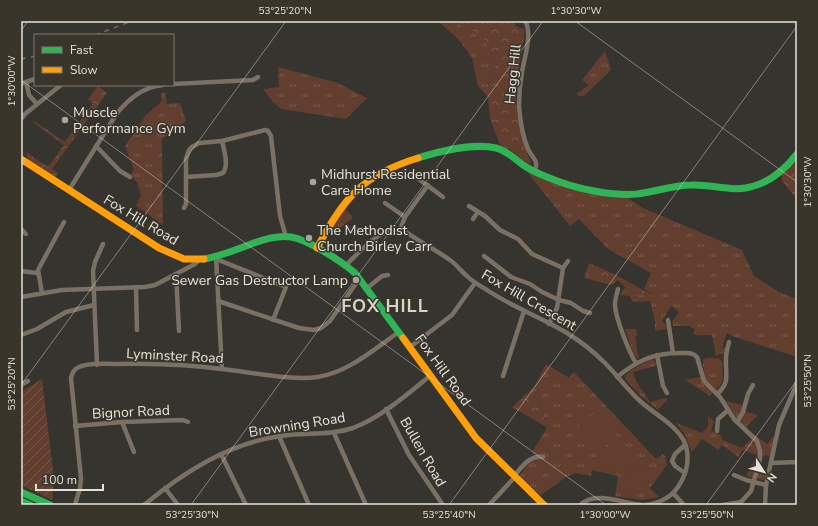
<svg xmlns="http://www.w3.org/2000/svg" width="818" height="526" font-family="'Nunito Sans',sans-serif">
<defs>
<pattern id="grass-tufts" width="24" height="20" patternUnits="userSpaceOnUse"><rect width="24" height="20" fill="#623e2e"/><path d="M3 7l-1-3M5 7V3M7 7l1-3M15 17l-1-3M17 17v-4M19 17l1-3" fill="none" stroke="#785a4c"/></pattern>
<pattern id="forest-crowns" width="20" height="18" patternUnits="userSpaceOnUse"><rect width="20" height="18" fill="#623e2e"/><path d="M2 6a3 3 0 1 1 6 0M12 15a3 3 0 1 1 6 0" fill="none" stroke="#785a4c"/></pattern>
<pattern id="garden-furrows" width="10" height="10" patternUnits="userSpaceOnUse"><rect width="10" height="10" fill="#623e2e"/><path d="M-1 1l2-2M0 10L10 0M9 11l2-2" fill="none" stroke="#785a4c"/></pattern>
</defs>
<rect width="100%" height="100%" fill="#36342e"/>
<!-- grass -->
<g fill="url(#grass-tufts)">
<polygon points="438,21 455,21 463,27 469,28 485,39 495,67 488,78 488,97 478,86 472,58 460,41"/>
<polygon points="605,51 611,70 584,96 579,96 576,94 589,85 582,80"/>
<polygon points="278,67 338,83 367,98 346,119 281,109 273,102 263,89 279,87"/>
<polygon points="165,92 167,104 180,103 186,121 162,139 163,225 136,206 141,195 137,182 130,175 134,170 125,146 146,115 162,101 161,93"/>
<polygon points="525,169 628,198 643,208 742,250 754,276 779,292 797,299 797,357 732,336 727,333 722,347 726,348 724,354 720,354 716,356 712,335 694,335 694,328 691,328 691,326 673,326 672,322 679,312 671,306 662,321 666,325 667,329 655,331 655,321 650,301 633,302 630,296 620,295 625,287 635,294 652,294 644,289 651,273 608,249 579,219 570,226"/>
<polygon points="344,207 353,218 337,230 332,227"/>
<polygon points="625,329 636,329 637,336 635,337 639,359 634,354"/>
<path d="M706 358H718L722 361C723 383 726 381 709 396L704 392 685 380 705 376 703 365V360Z"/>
<path d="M652 359 656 363 655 366 633 372C635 384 644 391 650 402L666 398 667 400 658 410 642 397 625 379V376L633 369Z"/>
<polygon points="546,364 569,378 574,372 656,459 663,454 666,457 667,465 650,488 659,497 642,500 615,496 618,476 592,470 591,476 575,473 566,477 541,495 539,495 521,478 520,475 535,455 532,452 547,428 535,386"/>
<polygon points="726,401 742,405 742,408 747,412 758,415 746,427 734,414"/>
<polygon points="708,416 714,421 711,431 721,435 722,440 742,448 755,435 767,444 775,435 771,457 765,455 757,458 754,472 766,476 765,479 762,480 746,476 757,455 743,450 738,457 722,445 718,450 702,439 692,452 684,433 676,423 702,433 708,426"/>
</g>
<!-- forest -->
<g fill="url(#forest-crowns)">
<path d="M455 21H513L517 27 525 29C523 48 518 68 516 87 515 110 521 141 531 162L530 164H527L511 150 500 145 490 119 488 97V78L495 67 485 40 469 28 463 27Z"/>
<path d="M98 86 107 93 52 169 58 173 54 178C44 171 28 165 26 152L48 167 64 145 34 123V121L65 142 93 103 88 99Z"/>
<polygon points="795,161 797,165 797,196 795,197 782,181 782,174"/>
<path d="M589 263 616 275 652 295C637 298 628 291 618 280L611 285 584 278Z"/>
<polygon points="535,386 547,428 548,428 512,407"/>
</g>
<!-- park -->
<g fill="#623e2e">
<polygon points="600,410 618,438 596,452 578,424"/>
<path d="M627 446C634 452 638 460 644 466L621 473 599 467 609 451Z"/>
<polygon points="643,470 651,478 647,484 630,494 619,489 621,477"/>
</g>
<!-- garden -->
<polygon fill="url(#garden-furrows)" points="42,379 54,479 52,500 21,485 21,392"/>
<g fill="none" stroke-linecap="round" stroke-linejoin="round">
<!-- street -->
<g stroke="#7b7064" stroke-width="4.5">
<path d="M525 21C533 33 524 59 522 72 520 83 519 95 519 106 520 120 522 135 528 149 530 155 541 163 534 170"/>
<polyline points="26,82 35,79"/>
<polyline points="21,84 26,82 29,95 37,104"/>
<polyline points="173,84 253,80 258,77"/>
<polyline points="21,119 25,114 61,85"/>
<polyline points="96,146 120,171 130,177"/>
<polyline points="412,174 443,197"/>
<path d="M186 177 216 175 223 173C229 165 224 150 222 141"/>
<path d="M69 190 117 113C130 98 143 87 163 85"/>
<polyline points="385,203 405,217"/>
<polyline points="469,206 485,216 500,230 518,239 532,254 563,268 557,308 549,324"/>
<polyline points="184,208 186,204 186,159 189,150 192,147 199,143 222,141 265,130 268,131 271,136 280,216 286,237"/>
<polyline points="473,219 478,212"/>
<polyline points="21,229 26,234"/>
<polyline points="400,230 405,217 428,185"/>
<polyline points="484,256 511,277 530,284 542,292 559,300 571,303 583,311 590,313"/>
<polyline points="216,257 222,369"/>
<polyline points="216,259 286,287 273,320"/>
<path d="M346 265C362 250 382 223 406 232 420 242 436 250 450 260 456 264 461 271 467 276 473 282 480 286 487 290 512 307 541 317 567 333 580 341 594 352 605 363 617 375 627 389 640 401 654 414 675 424 684 441 690 454 688 470 681 482 674 496 660 504 644 505"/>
<polyline points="563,268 568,261"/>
<polyline points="21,271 37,273"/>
<polyline points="176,274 179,331"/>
<polyline points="136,288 137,330"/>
<polyline points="366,289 382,276 388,275"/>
<path d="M618 289C617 294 615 299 615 304 615 317 629 352 636 363"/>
<polyline points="42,293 38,270 64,222"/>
<polyline points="21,297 62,290 145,287 155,285 195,264 200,259"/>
<polyline points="218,301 299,328 314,330 321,328 330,321 359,279"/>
<polyline points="668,320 673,353"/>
<polyline points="21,335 37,329 66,312 94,305"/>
<polyline points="410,347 452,315 475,283"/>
<polyline points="657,355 663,386 667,393"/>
<polyline points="97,365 93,271 95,262 103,244"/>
<polyline points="503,376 524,311"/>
<path d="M617 377C637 361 653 353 680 353 686 353 692 352 697 357L704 381 720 397 734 419 757 441 760 451V459L751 491 741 502 723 505"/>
<polyline points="21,385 28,381"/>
<path d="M717 394C731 382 725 374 726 358 726 352 728 347 729 342"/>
<polyline points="386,409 409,455 443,505"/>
<polyline points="122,422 134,452"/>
<polyline points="737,422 743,412 748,394 753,385"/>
<polyline points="75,426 122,422 183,420 188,422"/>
<polyline points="717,431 718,419 728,410"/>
<polyline points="334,433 366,505"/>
<polyline points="279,436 309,505"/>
<polyline points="221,454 246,505"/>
<polyline points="771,463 797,462"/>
<polyline points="685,473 675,466 672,461 675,454 685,445"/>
<polyline points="734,475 746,480 766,485"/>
<path d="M514 476C522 467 529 455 543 457"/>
<polyline points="165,488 178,505"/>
<polyline points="673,493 684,505"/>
<path d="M75 505 80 488 81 479 71 378C72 373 74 369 79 367 89 362 105 364 116 364 154 363 193 365 230 370 256 373 294 381 318 377 349 372 374 349 399 332"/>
<path d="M144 505C184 472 229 443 281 436 305 432 329 436 353 428 380 418 408 394 431 375"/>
<polyline points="489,505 515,477"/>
<path d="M580 505C597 490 623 504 642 505"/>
<polyline points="765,505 766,485 779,425 797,383"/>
</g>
<!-- fast -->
<g stroke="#30b455" stroke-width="7">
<path d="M418 158C440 151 474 143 496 148 509 151 516 161 526 167 536 173 549 178 560 182 582 190 614 196 637 194 655 192 673 185 691 185 712 184 734 193 754 186 772 181 786 168 797 154"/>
<path d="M204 259C222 256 237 249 254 243 265 239 279 235 291 237 309 240 341 261 355 273L403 338"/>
<polyline points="21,492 50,505"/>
<polyline points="21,501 30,505"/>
</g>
<!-- slow -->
<g stroke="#ff9f0a" stroke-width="7">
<polyline points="21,159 159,248 184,259 204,259"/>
<path d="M317 248C344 198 362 175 418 158"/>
<polyline points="403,338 476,438 544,505"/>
</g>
<!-- rail -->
<g stroke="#706a62" stroke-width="1.5" stroke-dasharray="5 5" stroke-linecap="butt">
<polyline points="95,35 132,21"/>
<polyline points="21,59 35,56"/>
</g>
</g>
<!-- ticks -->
<path fill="none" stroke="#e4e2dc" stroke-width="1" stroke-opacity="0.45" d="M575 21 797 182M21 31 28 21M21 80 606 505M21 385 286 21M191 505 543 21M449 505 797 26M706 505 797 380"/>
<!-- markers -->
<g fill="#a7a59f" stroke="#39352b" stroke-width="1.5">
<circle cx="65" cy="120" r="4"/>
<circle cx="313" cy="182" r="4"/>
<circle cx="309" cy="238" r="4"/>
<circle cx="356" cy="280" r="4"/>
</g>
<g text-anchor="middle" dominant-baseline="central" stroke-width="3" stroke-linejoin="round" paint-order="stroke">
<!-- street labels -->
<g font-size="14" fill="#e4e2dc" stroke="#39352b">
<text transform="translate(513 74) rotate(-84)">Hagg Hill</text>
<text transform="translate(141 220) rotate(31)">Fox Hill Road</text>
<text transform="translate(529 300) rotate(30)">Fox Hill Crescent</text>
<text transform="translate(175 356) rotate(3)">Lyminster Road</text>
<text transform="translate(443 370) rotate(54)">Fox Hill Road</text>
<text transform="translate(131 412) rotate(-3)">Bignor Road</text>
<text transform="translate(297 425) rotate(-9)">Browning Road</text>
<text transform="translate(423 452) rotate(60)">Bullen Road</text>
</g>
<!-- poi labels -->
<g font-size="14" fill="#e4e2dc" stroke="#39352b" text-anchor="start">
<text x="73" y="112">Muscle<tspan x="73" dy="16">Performance Gym</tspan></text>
<text x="321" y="174">Midhurst Residential<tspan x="321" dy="16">Care Home</tspan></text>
<text x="317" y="230">The Methodist<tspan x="317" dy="16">Church Birley Carr</tspan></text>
<text x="348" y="280" text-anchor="end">Sewer Gas Destructor Lamp</text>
</g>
<!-- district labels -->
<g font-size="18" font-weight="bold" letter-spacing="1" fill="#d7d3c6" stroke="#39352b">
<text x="385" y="306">FOX HILL</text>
</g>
</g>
<!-- border -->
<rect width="818" height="526" fill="none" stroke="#39352b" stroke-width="44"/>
<!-- legend -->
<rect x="34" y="34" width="140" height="52" fill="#39352b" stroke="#7d7a72"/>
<rect x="42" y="47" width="20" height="6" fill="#30b455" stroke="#7d7a72"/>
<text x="70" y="54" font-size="12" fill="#e4e2dc">Fast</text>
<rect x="42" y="67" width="20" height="6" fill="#ff9f0a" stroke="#7d7a72"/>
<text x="70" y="74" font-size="12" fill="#e4e2dc">Slow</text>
<!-- north arrow -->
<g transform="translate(764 472) rotate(126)" stroke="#39352b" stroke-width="3" paint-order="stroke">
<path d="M0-3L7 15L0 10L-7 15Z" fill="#e4e2dc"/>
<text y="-6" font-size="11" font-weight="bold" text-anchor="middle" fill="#e4e2dc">N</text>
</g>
<!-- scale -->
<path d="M36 484v6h67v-6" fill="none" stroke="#e4e2dc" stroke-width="2"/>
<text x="42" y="484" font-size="12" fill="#e4e2dc" stroke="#39352b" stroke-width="3" paint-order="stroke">100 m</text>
<rect x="22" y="22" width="774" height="482" fill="none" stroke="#e4e2dc" stroke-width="1.5"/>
<g font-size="10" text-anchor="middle" fill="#e4e2dc">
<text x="285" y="14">53°25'20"N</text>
<text x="576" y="14">1°30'30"W</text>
<text transform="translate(11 81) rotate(-90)" y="4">1°30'00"W</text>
<text transform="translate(807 182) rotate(-90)" y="4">1°30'30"W</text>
<text transform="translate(807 381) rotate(-90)" y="4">53°25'50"N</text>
<text transform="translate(11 384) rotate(-90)" y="4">53°25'20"N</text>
<text x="192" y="518">53°25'30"N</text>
<text x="449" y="518">53°25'40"N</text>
<text x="605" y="518">1°30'00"W</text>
<text x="707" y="518">53°25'50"N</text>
</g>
</svg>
